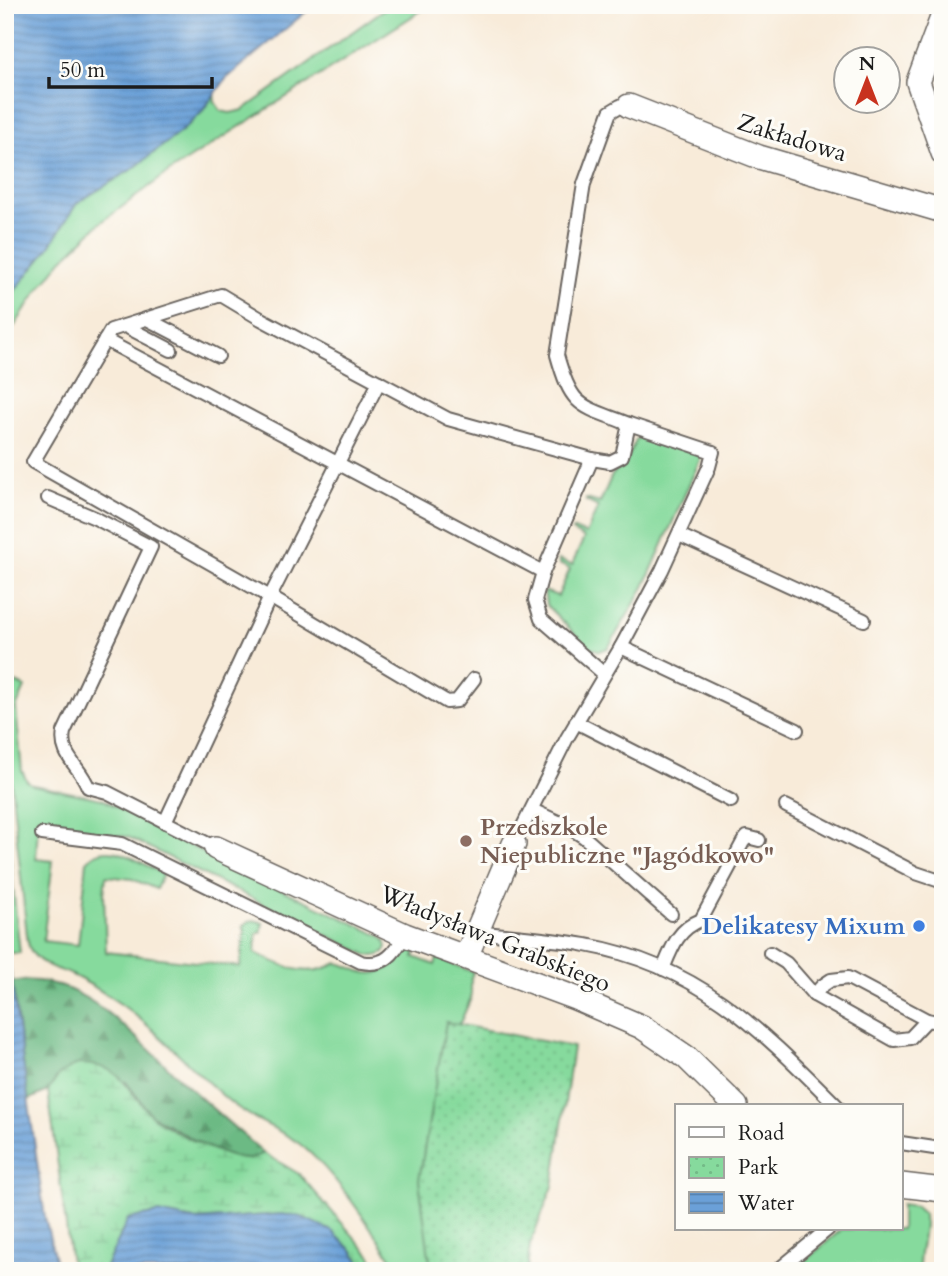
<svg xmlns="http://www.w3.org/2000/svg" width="948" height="1276" font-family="Cardo,serif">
<defs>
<pattern id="forest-firs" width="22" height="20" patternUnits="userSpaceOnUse" patternTransform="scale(1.75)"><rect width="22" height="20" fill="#6cba84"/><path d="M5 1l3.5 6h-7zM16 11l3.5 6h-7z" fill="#58966b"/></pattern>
<pattern id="wetland-marsh" width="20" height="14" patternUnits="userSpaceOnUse" patternTransform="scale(1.75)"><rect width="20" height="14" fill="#86da9d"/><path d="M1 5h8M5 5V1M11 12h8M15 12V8" fill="none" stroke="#73ba87"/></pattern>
<pattern id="park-dots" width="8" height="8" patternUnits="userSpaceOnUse" patternTransform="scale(1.75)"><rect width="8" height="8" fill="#86da9d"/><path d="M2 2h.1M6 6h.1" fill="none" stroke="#73ba87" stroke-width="1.8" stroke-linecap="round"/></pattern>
<pattern id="water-rules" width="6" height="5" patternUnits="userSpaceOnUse" patternTransform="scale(1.75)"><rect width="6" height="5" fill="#6ba0d8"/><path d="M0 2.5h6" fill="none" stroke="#5782ae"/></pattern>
</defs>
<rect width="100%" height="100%" fill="#fdfcf7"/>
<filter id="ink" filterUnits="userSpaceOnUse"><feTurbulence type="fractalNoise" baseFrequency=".0143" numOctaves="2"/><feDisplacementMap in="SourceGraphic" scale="14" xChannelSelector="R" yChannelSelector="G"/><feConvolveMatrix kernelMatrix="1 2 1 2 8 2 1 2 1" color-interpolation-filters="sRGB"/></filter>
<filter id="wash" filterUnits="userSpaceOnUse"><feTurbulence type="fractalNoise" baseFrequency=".00686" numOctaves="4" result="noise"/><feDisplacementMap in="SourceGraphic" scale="28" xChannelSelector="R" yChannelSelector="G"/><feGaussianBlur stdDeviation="1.57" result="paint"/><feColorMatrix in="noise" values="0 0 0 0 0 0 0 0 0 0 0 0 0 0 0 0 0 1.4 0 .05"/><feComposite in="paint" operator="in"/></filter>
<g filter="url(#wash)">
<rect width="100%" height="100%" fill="#f8ebd9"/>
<!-- green -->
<g fill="#86da9d" stroke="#517b5c" stroke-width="2">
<polygon points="390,5 430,5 169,172 99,224 62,260 38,291 5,340 5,303 48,249 77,203 134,168 184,129 201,113 214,93 215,102 221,111 230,113 243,110"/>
<polygon points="642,435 700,454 700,460 644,587 608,648 600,651 588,647 546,605 544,591 558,596 570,569 559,564 558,560 572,565 584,538 572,531 574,529 586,534 598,507 586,501 586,499 600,503 612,475 625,463 636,440"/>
<path d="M16 683 25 687 16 708 22 771 27 781 33 785 102 799 208 855 379 935 385 940 387 947C384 956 375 957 367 955L128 837 38 824 36 859 53 861 43 941 78 945 87 861C106 836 142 864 163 874L156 889 132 879 106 876 104 894 106 952 240 967 245 928 243 927C248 920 255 919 263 923L261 933H257L255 953C284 966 306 980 337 963 345 964 351 968 359 971 381 979 393 965 408 951H416L414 957 435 965 437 958 473 972 471 979V998L454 1037 455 1271H400C373 1232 334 1169 297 1142 275 1127 249 1118 229 1101 192 1070 161 1033 122 1005 106 994 89 983 72 975 59 969 43 966 34 955 29 950 28 943 27 936L5 723V685Z"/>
<polygon points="5,811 20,953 8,953 5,933"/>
<path d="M901 1205 916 1207 924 1214C926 1233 918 1251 919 1271H793L842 1229H901Z"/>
</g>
<!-- forest -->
<path fill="url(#forest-firs)" stroke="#446b50" stroke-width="2" d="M12 981C21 981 30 980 39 981 92 987 138 1040 175 1074 204 1102 234 1127 264 1153L251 1160 233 1158 205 1146 151 1115 126 1082 59 1075 48 1091 28 1100Z"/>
<!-- wetland -->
<path fill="url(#wetland-marsh)" stroke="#517b5c" stroke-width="2" d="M78 1064C123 1064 124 1087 150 1114 164 1128 229 1161 249 1159 254 1159 259 1155 264 1153L299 1174 371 1256 379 1271H365L353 1251 282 1214 194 1220 158 1213 128 1220 104 1271H72L48 1091 59 1075Z"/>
<!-- park -->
<polygon fill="url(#park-dots)" stroke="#517b5c" stroke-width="2" points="446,1022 573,1047 553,1186 530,1245 527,1271 439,1271 430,1264 419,1180"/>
<!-- water -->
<g fill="url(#water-rules)" stroke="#445e7a" stroke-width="2">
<polygon points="5,5 314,5 226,79 201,113 184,129 134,168 77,203 48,249 5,303"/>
<polygon points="5,933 45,1218 58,1271 5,1271"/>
<polygon points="158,1213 194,1220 282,1214 302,1217 332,1231 353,1251 365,1271 104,1271 128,1219"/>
</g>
</g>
<g filter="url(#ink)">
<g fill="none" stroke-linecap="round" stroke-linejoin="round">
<!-- service casing -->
<g stroke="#69645e" stroke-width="16">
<g id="service">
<polyline points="147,319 218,356"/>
<polyline points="125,326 171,350"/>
<polyline points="105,340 543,572 535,600 541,619 604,674"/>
<polyline points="379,382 270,597 447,702 457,701 474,679"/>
<path d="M629 424C580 405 572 409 557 355L584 184 610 112 620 106H629"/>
<path d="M48 498 95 518 151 547 64 732C59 756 81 767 88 787L107 792 216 848"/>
<polyline points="679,535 864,620"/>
<polyline points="621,647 797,730"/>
<polyline points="576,722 731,801"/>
<polyline points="786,806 916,873 943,882"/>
<polyline points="532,810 567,826 584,837 671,914"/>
<polyline points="165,822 270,597 33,462 111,330 221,295 261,319 448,419 592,459 543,572"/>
<path d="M42 834 122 844 361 962C385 967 394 954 405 935"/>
<polyline points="514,844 567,738 621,647 662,570 709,467 713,452 629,424 622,456 610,462 592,459"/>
<path d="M475 932C512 936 549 938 586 945 698 965 761 1030 837 1106"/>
<polyline points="770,953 786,963 814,995 894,1040 910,1038 927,1020"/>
<path d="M663 969C672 947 678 929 701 920L743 842 747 837 759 840"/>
<polyline points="814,995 822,986 831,980 848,978 927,1020 943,1023"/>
<polyline points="901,1143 934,1148"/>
<polyline points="777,1271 828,1229"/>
</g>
</g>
<!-- minor casing -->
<g stroke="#69645e" stroke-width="26">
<g id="minor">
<polyline points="943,15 918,82 943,153"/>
<polyline points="629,106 759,157 943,211"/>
<polyline points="216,848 405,935 575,998 642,1027 686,1057 736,1106"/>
<polyline points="466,957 514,844"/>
<polyline points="901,1185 943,1190"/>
</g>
</g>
<!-- service -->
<use href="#service" stroke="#fff" stroke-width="12"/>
<!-- minor -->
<use href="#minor" stroke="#fff" stroke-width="23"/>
</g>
</g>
<!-- markers -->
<circle fill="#8d6e63" stroke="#fdfcf7" stroke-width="2.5" cx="466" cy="841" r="7"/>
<circle fill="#3f7fe0" stroke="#fdfcf7" stroke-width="2.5" cx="919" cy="926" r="7"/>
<g text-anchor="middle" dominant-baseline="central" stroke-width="6" stroke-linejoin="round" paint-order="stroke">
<!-- street labels -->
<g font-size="24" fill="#1c1c1c" stroke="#fdfcf7">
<text transform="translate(792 138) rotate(17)">Zakładowa</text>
<text transform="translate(495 939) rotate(22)">Władysława Grabskiego</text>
</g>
<!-- education labels -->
<g font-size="24" font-weight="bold" fill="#785e54" stroke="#fdfcf7" text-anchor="start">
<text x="480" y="827">Przedszkole<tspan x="480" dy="28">Niepubliczne "Jagódkowo"</tspan></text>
</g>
<!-- shop labels -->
<g font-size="24" font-weight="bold" fill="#366cbe" stroke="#fdfcf7" text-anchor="end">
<text x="905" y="926">Delikatesy Mixum</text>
</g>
</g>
<!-- margin -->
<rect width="948" height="1276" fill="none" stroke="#fdfcf7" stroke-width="28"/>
<!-- legend -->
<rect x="675" y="1104" width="228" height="126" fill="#fdfcf7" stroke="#a3a29f" stroke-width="2"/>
<rect x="689" y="1127" width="35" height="10" fill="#ffffff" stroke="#a3a29f" stroke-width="2"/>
<text x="738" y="1140" font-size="21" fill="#1c1c1c">Road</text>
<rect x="689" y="1157" width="35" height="21" fill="url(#park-dots)" stroke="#a3a29f" stroke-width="2"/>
<text x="738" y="1174" font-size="21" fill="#1c1c1c">Park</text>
<rect x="689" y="1192" width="35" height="21" fill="url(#water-rules)" stroke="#a3a29f" stroke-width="2"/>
<text x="738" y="1210" font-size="21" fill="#1c1c1c">Water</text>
<!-- north arrow -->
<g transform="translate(867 80)"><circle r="33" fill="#fdfcf7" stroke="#a3a29f" stroke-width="2"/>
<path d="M0-5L12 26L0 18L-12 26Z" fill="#c8321e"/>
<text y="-10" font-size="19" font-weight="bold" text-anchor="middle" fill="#1c1c1c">N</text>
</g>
<!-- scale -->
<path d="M49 77v10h163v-10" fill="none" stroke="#1c1c1c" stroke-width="3.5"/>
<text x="60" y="77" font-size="21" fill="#1c1c1c" stroke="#fdfcf7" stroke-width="5" paint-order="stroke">50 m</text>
</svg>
